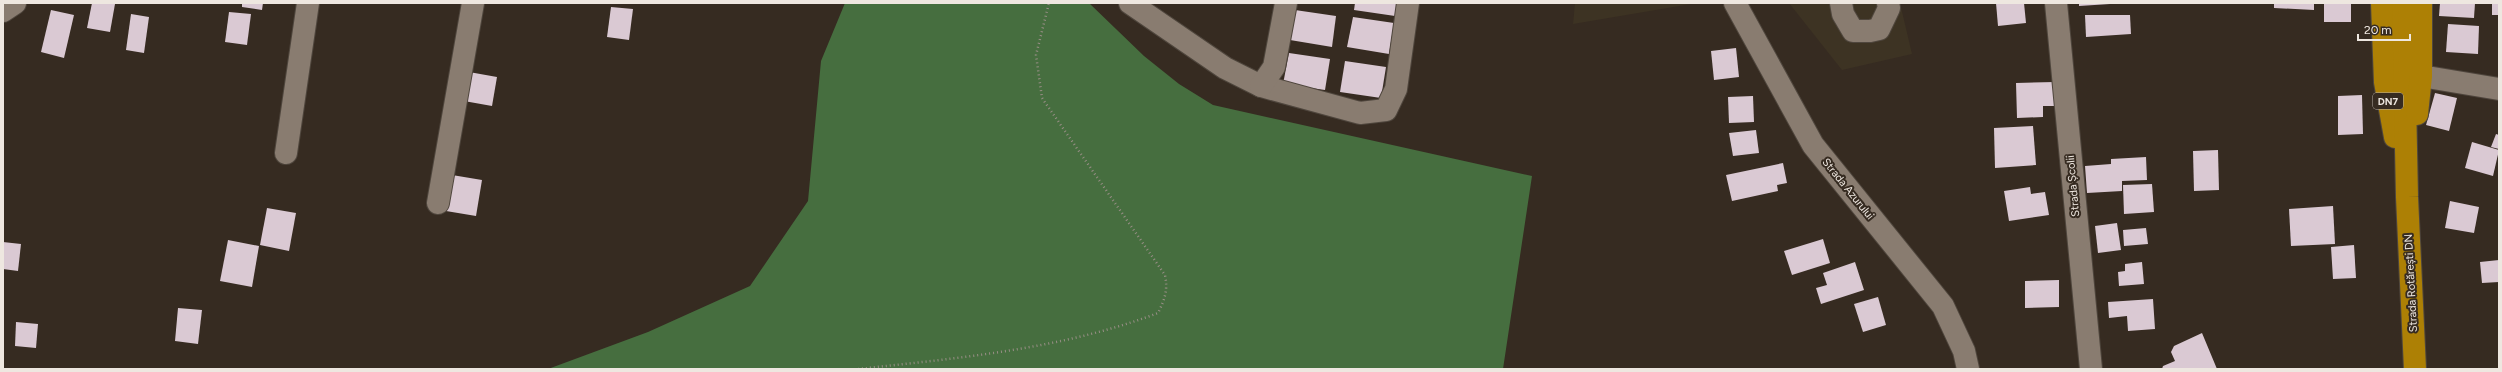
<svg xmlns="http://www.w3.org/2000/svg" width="2502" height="372" font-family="Figtree,sans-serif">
<rect width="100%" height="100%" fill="#362b21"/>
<!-- industrial -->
<g fill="#3d3323">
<polygon points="1575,3 1697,3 1573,24"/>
<polygon points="1789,3 1900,3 1912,54 1842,70"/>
</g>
<!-- forest -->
<polygon fill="#466e3f" points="845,3 1089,3 1144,56 1179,84 1213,105 1532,176 1503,369 548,369 648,332 750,286 808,201 821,61"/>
<!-- building -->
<g fill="#dac9d3">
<polygon points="92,3 115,4 110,32 87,28"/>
<polygon points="242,3 263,3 262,10 242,7"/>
<polygon points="1355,3 1397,3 1395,16 1354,10"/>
<polygon points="1996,3 2024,3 2026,23 1998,26"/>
<polygon points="2079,3 2110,3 2110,4 2079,6"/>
<polygon points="2274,3 2314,3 2314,10 2274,8"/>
<rect x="2324" y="3" width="27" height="19"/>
<polygon points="2440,3 2475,3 2474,18 2439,16"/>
<rect x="2492" y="3" width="7" height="12"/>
<polygon points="611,7 633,9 629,40 607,37"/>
<polygon points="51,10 74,15 64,58 41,52"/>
<polygon points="1295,10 1336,16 1332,47 1290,40"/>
<polygon points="229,12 251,14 247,45 225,42"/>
<polygon points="131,14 149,17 144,53 126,50"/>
<polygon points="2085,15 2130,15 2131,34 2086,37"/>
<polygon points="1353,17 1394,23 1389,54 1347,47"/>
<polygon points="2448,24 2479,26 2478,54 2446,52"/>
<polygon points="1736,48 1739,77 1714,80 1711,51"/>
<polygon points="1289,53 1330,59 1325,90 1283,84"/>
<polygon points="1345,61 1386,67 1381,98 1340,92"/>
<polygon points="469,72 497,77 492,106 464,101"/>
<polygon points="2055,82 2055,106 2043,106 2043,117 2017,118 2016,83"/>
<polygon points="2435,93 2457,98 2449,131 2426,125"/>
<polygon points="2362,95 2363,134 2338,135 2338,96"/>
<polygon points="1753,96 1754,122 1729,123 1728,97"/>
<polygon points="2033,126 2036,165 1995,168 1994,128"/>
<polygon points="1756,130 1759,153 1733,156 1729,133"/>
<polygon points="2496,134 2499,135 2499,149 2491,147"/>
<polygon points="2472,142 2499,150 2493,176 2465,168"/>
<polygon points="2218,150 2219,190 2194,191 2193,151"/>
<polygon points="2146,157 2147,180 2122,181 2122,191 2087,193 2085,166 2111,164 2111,159"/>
<polygon points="1783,163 1787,183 1777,185 1778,191 1732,201 1726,175"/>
<polygon points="452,175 482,180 476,216 446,211"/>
<polygon points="2152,184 2154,212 2124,214 2123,185"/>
<polygon points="2030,187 2031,194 2045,192 2049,215 2009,221 2004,191"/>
<polygon points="2450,201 2479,207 2474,233 2445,228"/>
<polygon points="2333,206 2335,244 2291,246 2289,209"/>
<polygon points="267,208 296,213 289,251 260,245"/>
<polygon points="2117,223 2121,250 2098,253 2095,226"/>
<polygon points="2146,228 2148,244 2124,246 2123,230"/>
<polygon points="1823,239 1830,263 1792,275 1784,251"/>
<polygon points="228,240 259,246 252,287 220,281"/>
<polygon points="3,242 21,244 18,271 3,269"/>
<polygon points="2354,245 2356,278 2333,279 2331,247"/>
<polygon points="2499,260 2499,282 2482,283 2480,262"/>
<polygon points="1855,262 1864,290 1821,304 1816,288 1827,285 1823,273"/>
<polygon points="2142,262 2144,284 2119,286 2118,272 2125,271 2125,264"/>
<polygon points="2059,280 2059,307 2025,308 2025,281"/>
<polygon points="1878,297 1886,325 1863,332 1854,304"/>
<polygon points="2153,299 2155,329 2128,331 2127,316 2109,318 2108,302"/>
<polygon points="178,308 202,310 198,344 175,341"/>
<polygon points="16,322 38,324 36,348 15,346"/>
<polygon points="2202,333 2217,369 2162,369 2163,366 2175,361 2171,352 2174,346"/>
</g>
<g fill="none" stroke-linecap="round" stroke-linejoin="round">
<!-- minor casing -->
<g stroke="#4f463d" stroke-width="24">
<g id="minor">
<polyline points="1130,3 1225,68 1261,86 1360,113 1386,110 1396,89 1408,3"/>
<polyline points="1735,3 1813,145 1943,306 1964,351 1968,369"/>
<polyline points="1841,3 1843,14 1853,31 1870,31 1879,29 1889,8 1888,3"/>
<polyline points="2056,3 2091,369"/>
<polyline points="3,11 15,3"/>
<polyline points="2421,76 2499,89"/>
<polyline points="1261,86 1274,67 1286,3"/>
<polyline points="286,153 308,3"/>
<polyline points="438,203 473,3"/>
</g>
</g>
<!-- highway casing -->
<g stroke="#4f463d" stroke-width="24">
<g id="highway">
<polyline points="2382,3 2385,82 2395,137"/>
<polyline points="2403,3 2407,197 2415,369"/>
<polyline points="2417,114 2421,76 2421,3"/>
</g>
</g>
<!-- path -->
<path stroke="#978e85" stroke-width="2.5" stroke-dasharray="1 3" stroke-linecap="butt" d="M858 369C959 358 1063 349 1158 313 1165 299 1168 290 1165 275L1042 98 1036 55 1049 3"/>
<!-- minor -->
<use href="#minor" stroke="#897c70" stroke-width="22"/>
<!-- highway -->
<use href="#highway" stroke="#ad8005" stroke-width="22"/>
</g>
<g text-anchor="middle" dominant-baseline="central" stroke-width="4" stroke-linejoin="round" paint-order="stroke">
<!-- shield labels -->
<rect fill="#362b21" stroke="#b7afa7" stroke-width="1" x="2373" y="93" width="30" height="16" rx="3"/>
<g font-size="10" font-weight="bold" fill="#eee7e0">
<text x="2388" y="101">DN7</text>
</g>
<!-- street labels -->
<g font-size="11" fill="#eee7e0" stroke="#362b21">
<text transform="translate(2073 186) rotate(-95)">Strada Școlii</text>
<text transform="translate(1848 189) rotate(51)">Strada Azurului</text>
<text transform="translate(2411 283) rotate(-93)">Strada Rotărești DN</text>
</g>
</g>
<!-- border -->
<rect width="2502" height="372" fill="none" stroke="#eee7e0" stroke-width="8"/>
<!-- scale -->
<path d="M2358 34v6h52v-6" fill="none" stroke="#eee7e0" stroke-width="2"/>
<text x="2364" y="34" font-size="12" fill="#eee7e0" stroke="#362b21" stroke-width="3" paint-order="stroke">20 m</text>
</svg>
